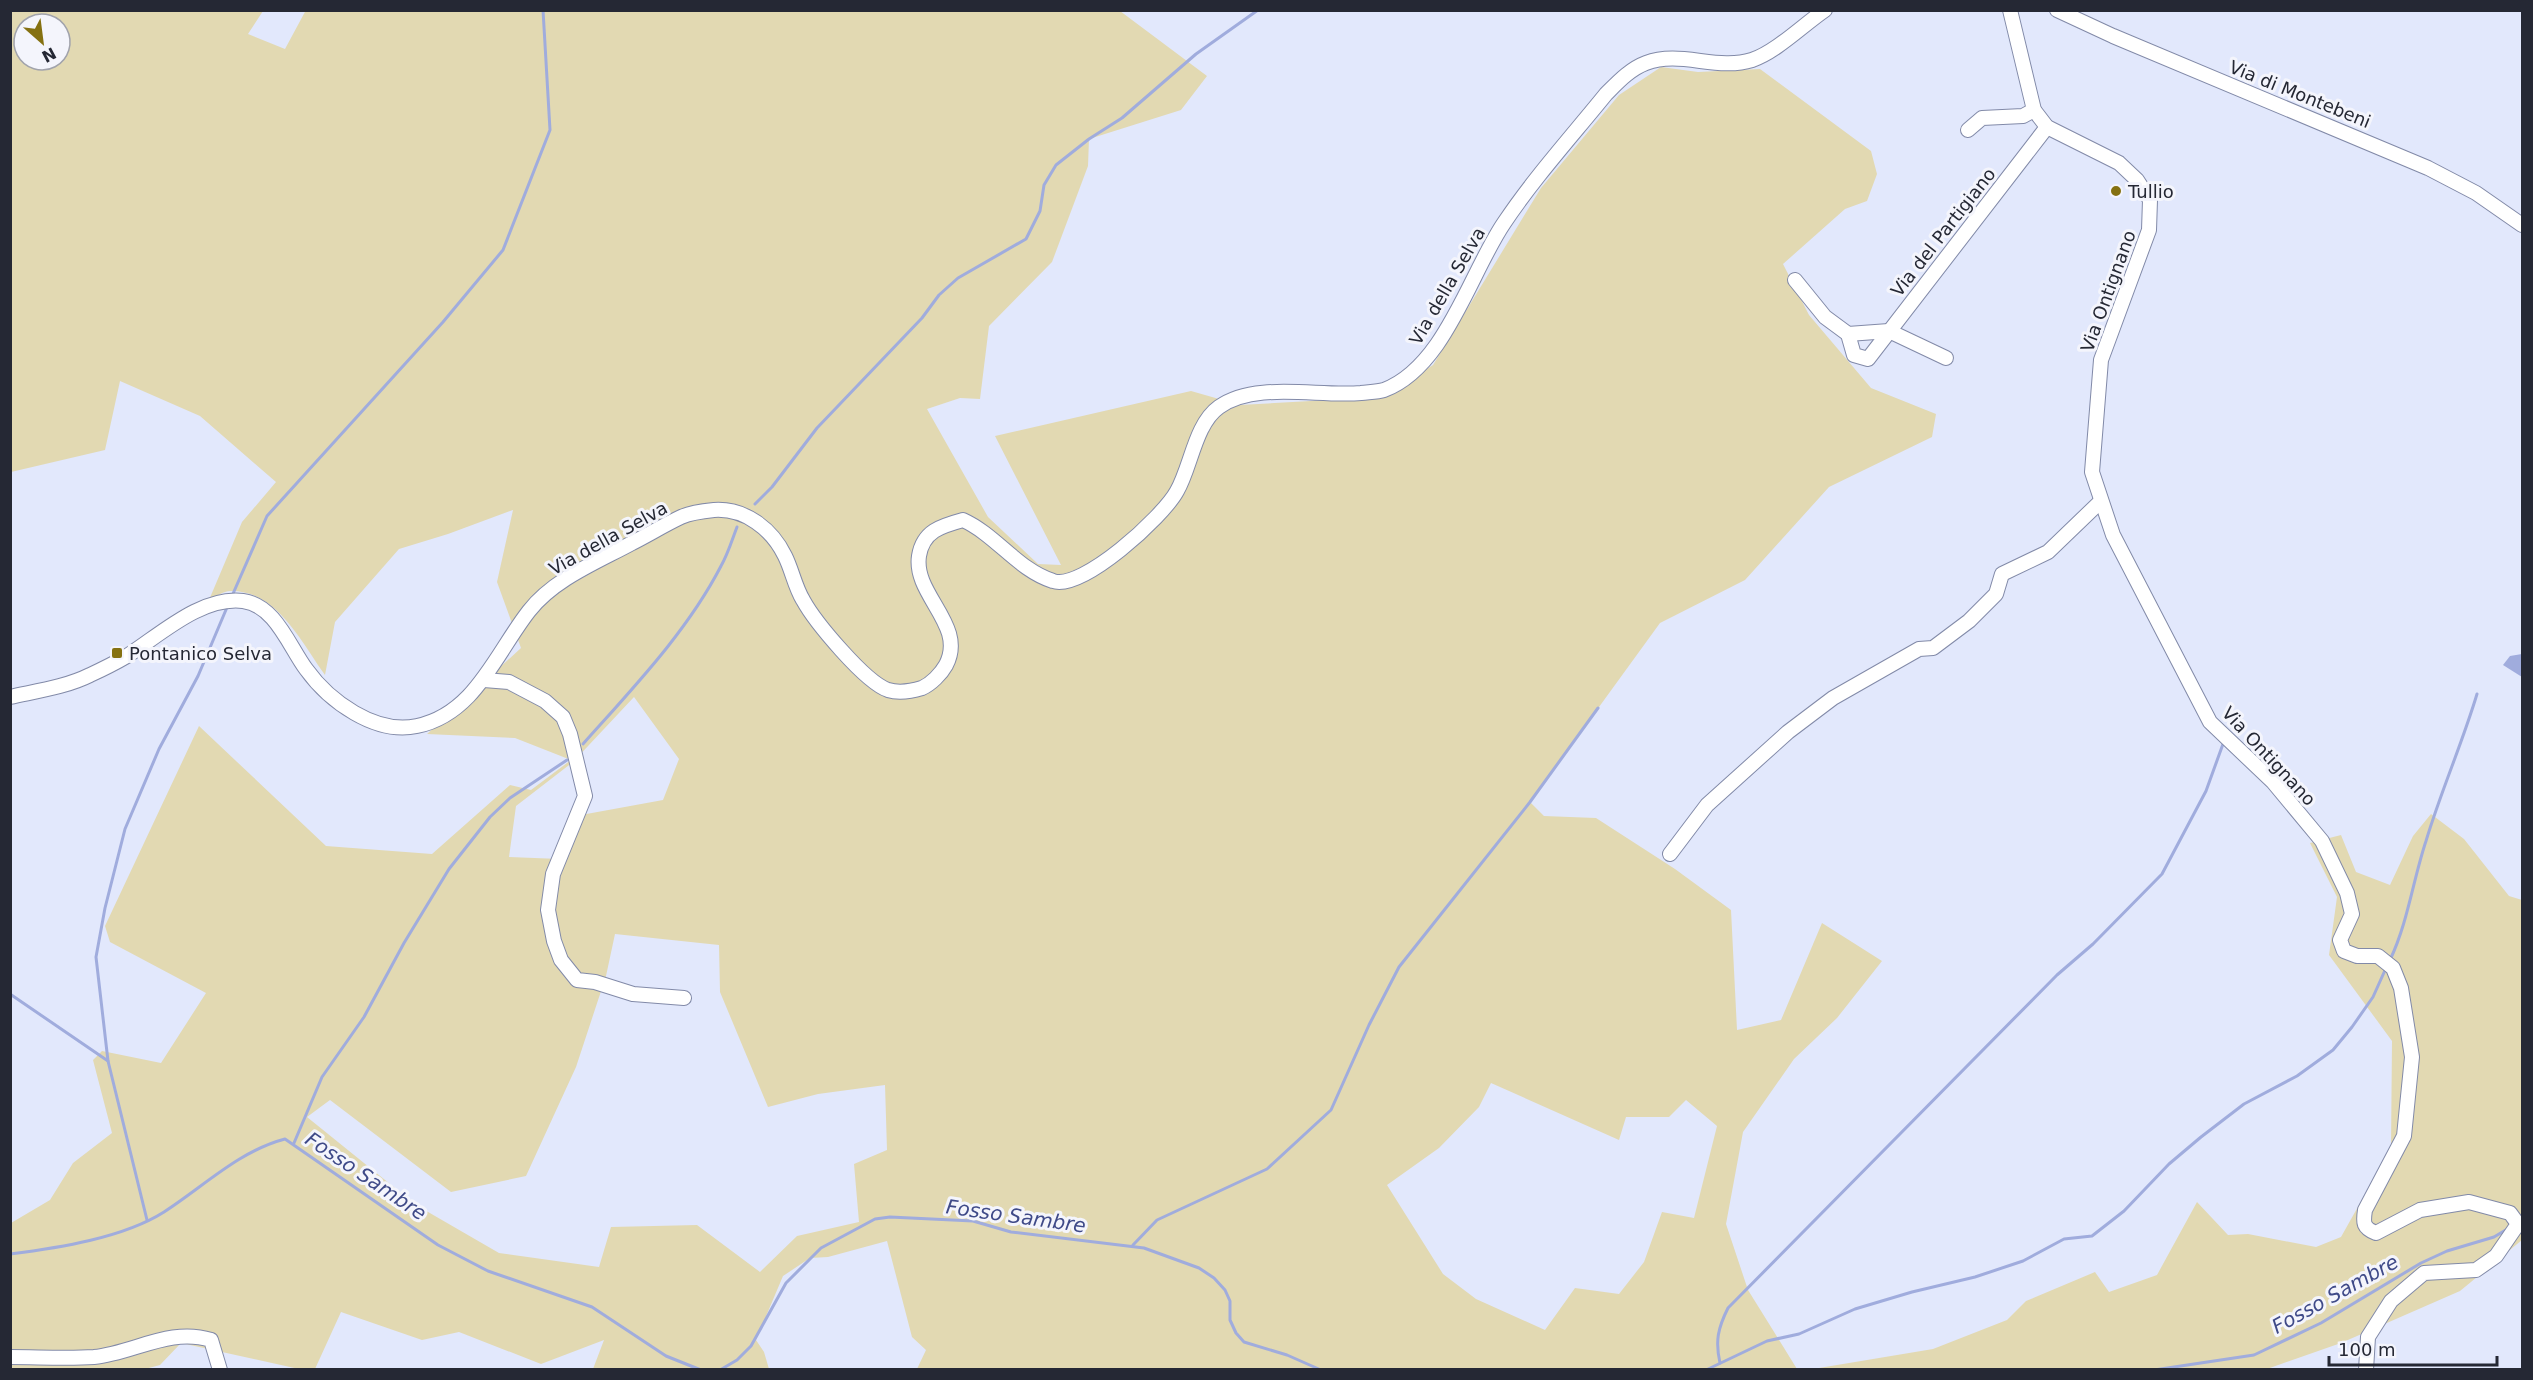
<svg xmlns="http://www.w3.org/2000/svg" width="2533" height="1380" font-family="'DejaVu Sans',sans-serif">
<rect width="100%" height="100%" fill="#e2e8fc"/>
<!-- green -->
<g fill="#e2d9b2" fill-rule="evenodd">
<path d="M306 10 1120 11 1207 76 1181 110 1089 139 1088 166 1052 262 989 326 980 399 960 398 927 409 988 517 1038 564 1061 565 995 436 1191 391 1240 405 1383 397 1433 365 1541 188 1619 95 1661 67 1698 72 1760 69 1871 151 1877 174 1867 201 1845 209 1783 264 1809 315 1871 388 1936 414 1932 437 1829 487 1745 580 1660 623 1530 802 1544 816 1596 818 1675 869 1731 910 1737 1030 1781 1020 1822 923 1882 961 1837 1018 1794 1059 1743 1132 1726 1224 1748 1290 1797 1369H917L926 1350 912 1337 887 1241 828 1257 810 1258 783 1276 756 1340 764 1352 769 1369H593L604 1340 541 1364 459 1332 422 1340 341 1312 315 1369H299L181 1343 160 1365 145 1369H11V1223L50 1200 73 1163 112 1133 93 1060 102 1051 161 1063 206 993 110 942 105 926 199 726 326 846 432 854 510 785 531 790 571 760 515 738 427 734 521 648 497 582 513 510 448 534 399 549 335 622 325 675C301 642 277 590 230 591 224 591 215 597 209 600L242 522 276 482 200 416 120 381 105 450 11 472V11H263L248 34 285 49ZM24 24H60V60H24ZM634 697 679 759 663 800 581 815 560 859 509 857 516 806 573 762ZM615 934 719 945 720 992 768 1107 818 1094 885 1085 887 1150 854 1164 859 1222 797 1236 760 1272 697 1225 611 1227 599 1267 499 1253 416 1205 307 1117 330 1100 451 1192 526 1176 576 1067 606 976ZM1491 1083 1619 1140 1626 1117H1669L1686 1100 1717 1126 1694 1218 1662 1212 1644 1262 1619 1294 1575 1288 1545 1330 1476 1299 1443 1274 1387 1185 1439 1148 1479 1107Z"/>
<polygon points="2431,814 2464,839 2509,896 2522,900 2522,1240 2460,1291 2341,1343 2267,1369 1807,1370 1933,1349 2007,1320 2026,1301 2095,1272 2109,1292 2157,1275 2197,1202 2228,1235 2248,1234 2316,1247 2341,1237 2391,1148 2392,1041 2329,955 2337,897 2310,843 2341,835 2356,872 2390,885 2413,836"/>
</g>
<!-- water -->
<polygon fill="#a0acdd" points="2522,654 2522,677 2503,665 2510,656"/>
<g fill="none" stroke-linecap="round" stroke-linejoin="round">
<!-- stream -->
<g stroke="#a0acdd" stroke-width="3">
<polyline points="755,504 772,487 817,428 922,318 939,295 958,278 1026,239 1040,211 1044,185 1056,165 1089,139 1122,118 1196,54 1258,10"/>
<polyline points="232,596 267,516 443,322 503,250 550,130 543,10"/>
<path d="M583 744C632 689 687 632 721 566 728 554 732 540 737 527"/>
<path d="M2390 960C2408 922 2413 880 2426 841 2441 791 2462 744 2477 694"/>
<polyline points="10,994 108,1061"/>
<polyline points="294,1143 322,1077 364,1017 404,943 449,869 490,817 510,798 567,760"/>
<polyline points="147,1220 108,1061 96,957 105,908 125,829 159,749 198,676 228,605"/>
<polyline points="1133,1245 1157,1220 1267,1169 1331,1110 1369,1025 1399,967 1530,802 1598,708"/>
<path d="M10 1254C58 1248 123 1238 164 1212 203 1187 239 1151 285 1139L438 1245 488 1271 592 1307 666 1356 701 1370"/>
<path d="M1720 1363C1715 1341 1718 1328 1728 1308L2057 975 2093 944 2162 874 2206 791 2223 744"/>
<polyline points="720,1370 737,1360 751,1346 786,1283 821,1248 875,1219 890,1217 973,1221 1011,1232 1144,1248 1199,1268 1214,1278 1225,1290 1230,1301 1230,1320 1236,1333 1244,1342 1287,1355 1321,1370"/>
<polyline points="1706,1370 1767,1341 1799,1334 1855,1309 1912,1292 1975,1277 2023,1261 2064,1239 2092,1236 2124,1211 2169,1164 2201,1137 2244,1104 2297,1076 2333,1050 2352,1027 2373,997 2386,968"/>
<polyline points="2154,1370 2254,1355 2321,1323 2421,1263 2447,1251 2494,1237 2509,1228"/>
</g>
<!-- minor casing -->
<g stroke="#828aa8" stroke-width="16">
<g id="minor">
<path d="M2010 10 2034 110 2047 127 2119 163 2137 180 2150 200 2149 230 2101 360 2092 472 2113 535 2210 722 2273 782 2322 841 2347 893 2352 914 2340 940 2344 951 2357 956H2378L2393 968 2401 988 2412 1057 2404 1136 2365 1210C2363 1223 2363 1228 2376 1233L2420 1210 2469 1202 2510 1213 2518 1224 2496 1256 2476 1270 2424 1273 2391 1301 2368 1337 2366 1370"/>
<polyline points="2057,10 2113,36 2428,168 2476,193 2522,225"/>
<polyline points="1968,130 1982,118 2023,116 2034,110"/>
<polyline points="1795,280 1825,317 1848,334 1854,355 1868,359 2047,127"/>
<polyline points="1848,334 1889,331 1946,358"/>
<polyline points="484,680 509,682 545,701 563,717 570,734 585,796 553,874 548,910 554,941 561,960 577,980 595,982 633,994 684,998"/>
<path d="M10 697C37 691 66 687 90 675 103 669 115 663 127 656 160 635 201 596 243 601 275 605 289 646 306 669 329 701 375 735 417 726 475 714 496 653 529 611 554 579 597 562 632 543 648 535 664 525 681 517 690 513 704 511 714 510 745 508 772 529 785 556 792 570 795 587 803 600 815 622 865 682 888 690 898 693 912 691 922 688 931 684 941 674 946 665 967 625 913 595 919 556 923 531 941 526 963 520 996 535 1018 570 1053 581 1082 591 1163 517 1177 491 1191 467 1195 424 1219 407 1255 381 1318 397 1361 393 1369 392 1377 392 1384 390 1445 367 1470 273 1504 223 1534 178 1572 136 1606 94 1618 82 1630 69 1646 63 1680 50 1717 71 1752 60 1776 52 1803 25 1825 10"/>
<polyline points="1670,854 1707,805 1788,732 1833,698 1919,649 1933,648 1969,621 1996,594 2002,574 2048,552 2101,501"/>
<path d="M10 1357C38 1357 67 1359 94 1357 134 1353 170 1327 211 1340L220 1370"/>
</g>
</g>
<!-- minor -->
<use href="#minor" stroke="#fff" stroke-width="14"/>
</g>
<!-- markers -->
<g fill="#857111" stroke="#f4f5fc" stroke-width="2">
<circle cx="2116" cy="191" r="6"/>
<rect x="111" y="647" width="12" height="12" rx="3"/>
</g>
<g text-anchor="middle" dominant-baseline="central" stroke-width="6" stroke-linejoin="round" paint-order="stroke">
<!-- street labels -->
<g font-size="18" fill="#252834" stroke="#f4f5fc">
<text transform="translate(2300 94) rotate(22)">Via di Montebeni</text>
<text transform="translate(1943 232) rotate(-52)">Via del Partigiano</text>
<text transform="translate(1447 286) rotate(-60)">Via della Selva</text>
<text transform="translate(2108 291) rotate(-70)">Via Ontignano</text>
<text transform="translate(608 538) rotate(-29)">Via della Selva</text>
<text transform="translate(2269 756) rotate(47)">Via Ontignano</text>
</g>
<!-- poi labels -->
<g font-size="18" fill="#252834" stroke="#f4f5fc" text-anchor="start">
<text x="2128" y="191">Tullio</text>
<text x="129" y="653">Pontanico Selva</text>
</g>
<!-- water labels -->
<g font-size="20" font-style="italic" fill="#3f4a88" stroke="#f4f5fc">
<text transform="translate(366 1176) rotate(34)">Fosso Sambre</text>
<text transform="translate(1016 1216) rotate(8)">Fosso Sambre</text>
<text transform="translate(2335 1294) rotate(-29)">Fosso Sambre</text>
</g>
</g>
<!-- border -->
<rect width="2533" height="1380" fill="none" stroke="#252834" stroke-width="24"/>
<!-- north arrow -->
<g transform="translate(42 42) rotate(152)"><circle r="28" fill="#f4f5fc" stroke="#a1a3ac" stroke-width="1.5"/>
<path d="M0-4.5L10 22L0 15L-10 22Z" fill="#857111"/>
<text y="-9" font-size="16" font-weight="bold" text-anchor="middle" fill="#252834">N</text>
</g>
<!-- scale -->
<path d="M2329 1356v9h168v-9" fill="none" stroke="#252834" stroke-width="3"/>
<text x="2338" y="1356" font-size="18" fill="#252834" stroke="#f4f5fc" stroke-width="4.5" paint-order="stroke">100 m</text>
</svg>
